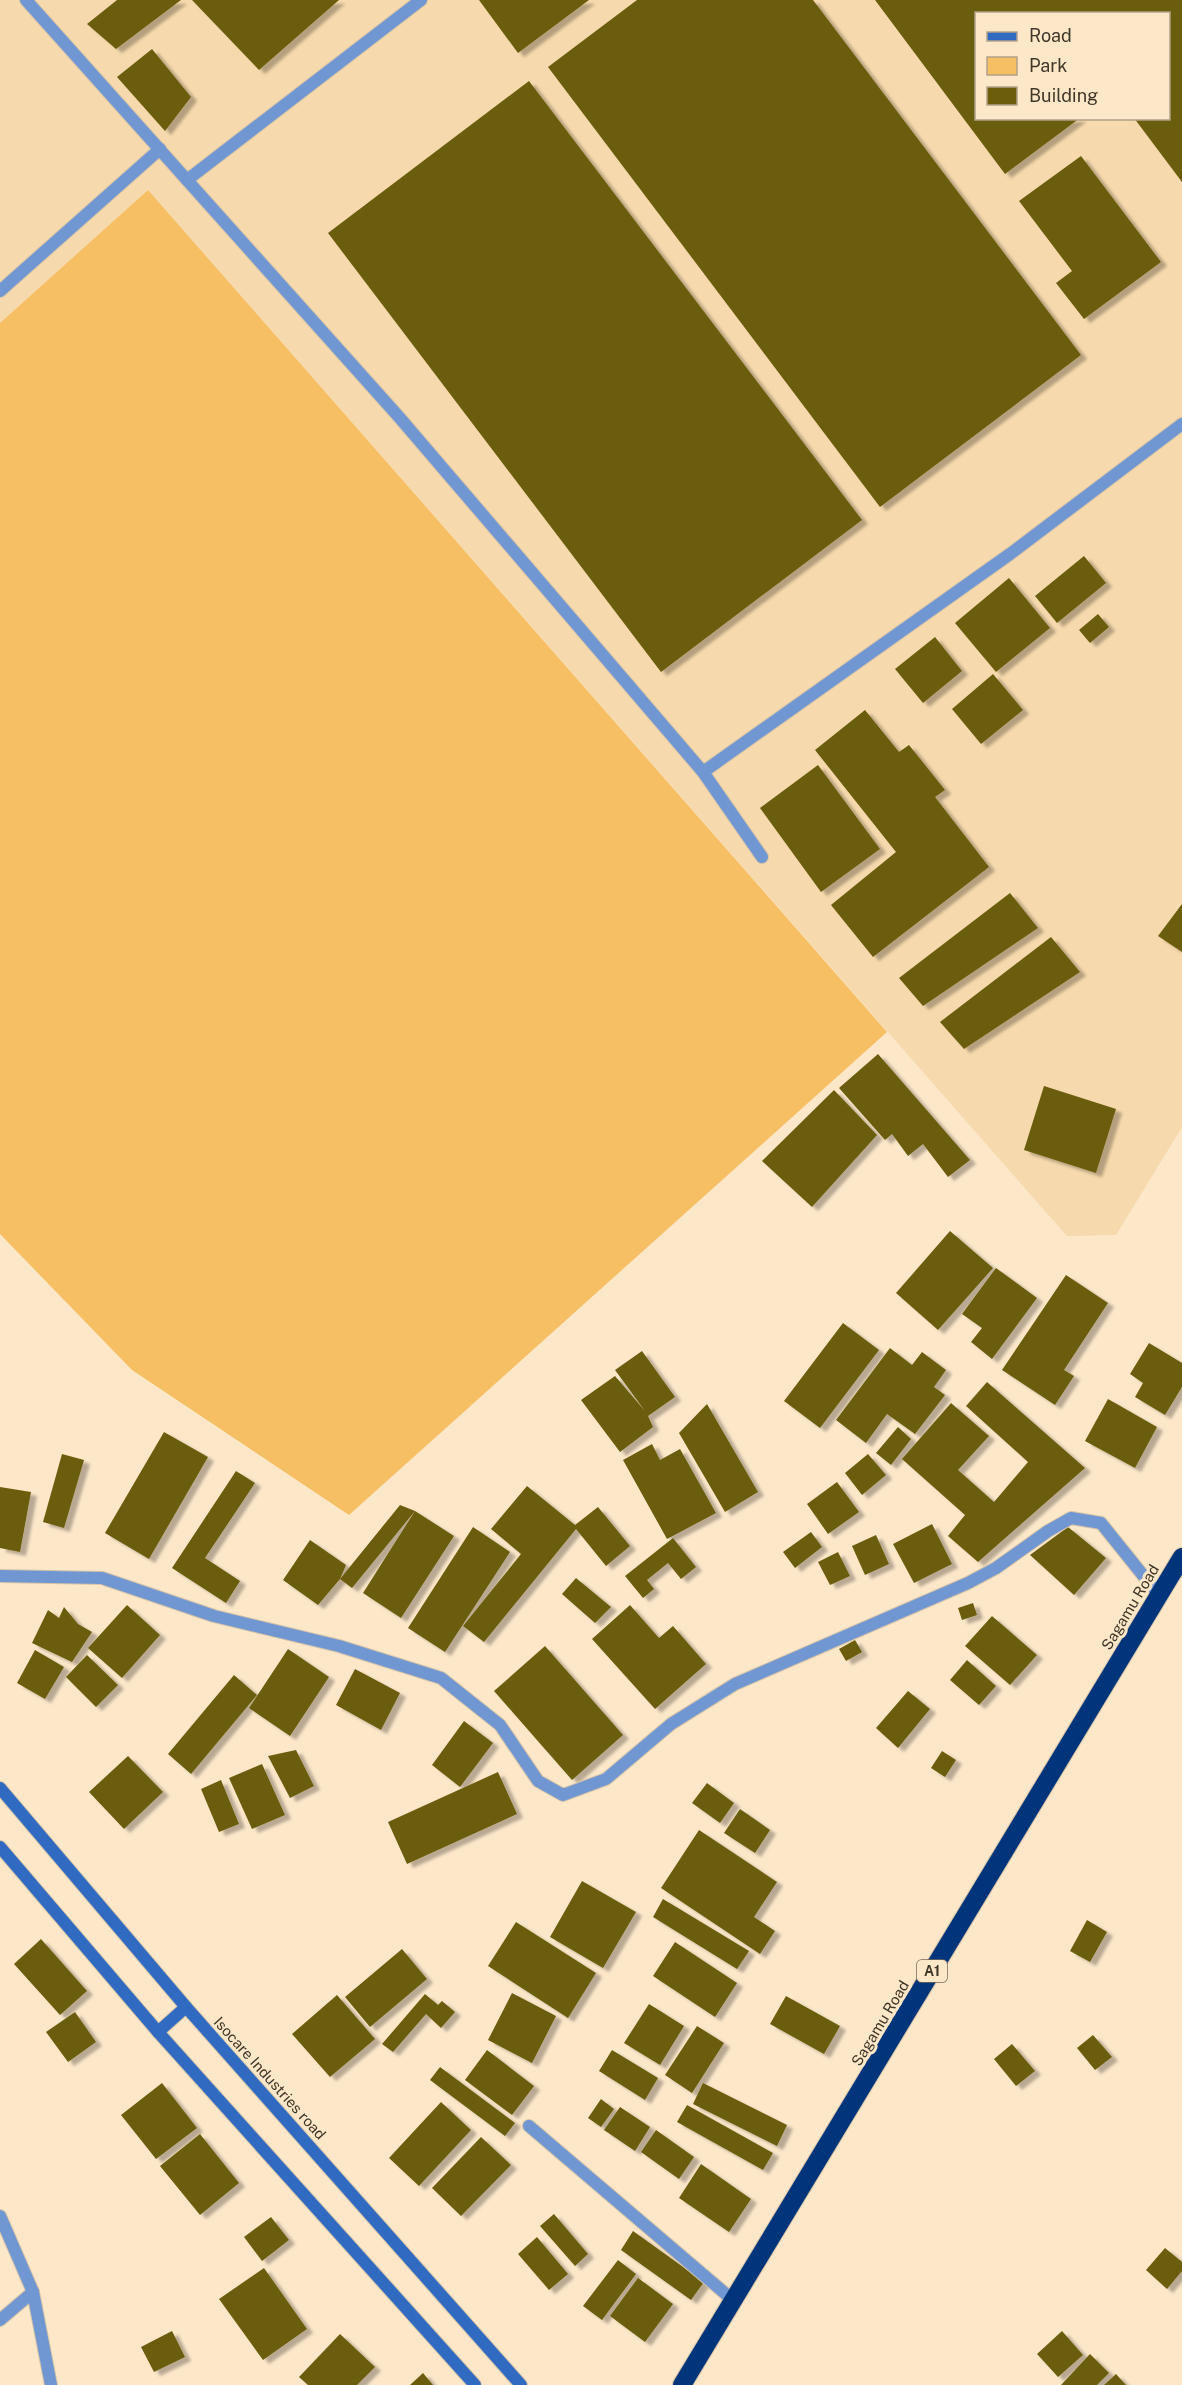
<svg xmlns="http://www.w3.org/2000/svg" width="1182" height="2385" font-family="'Public Sans',sans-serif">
<defs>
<filter id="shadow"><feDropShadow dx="6" dy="4" stdDeviation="1.5" flood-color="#0004"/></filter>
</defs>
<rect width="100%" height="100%" fill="#fce7c9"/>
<!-- built -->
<path fill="#f6d9ac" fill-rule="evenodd" d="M0 0H1182V1127L1116 1235 1067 1236 148 190 0 323ZM976 14H1168V118H976Z"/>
<!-- green -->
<polygon fill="#f6bf64" points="148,190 887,1032 349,1515 132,1370 0,1234 0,323"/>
<!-- building -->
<g fill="#6b5d0c" filter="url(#shadow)">
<polygon points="117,0 181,0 116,49 87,24"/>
<polygon points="192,0 339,0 259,70"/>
<polygon points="479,0 589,0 518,53"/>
<polygon points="637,0 813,0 1081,355 880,507 548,67"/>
<polygon points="875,0 1182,0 1182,182 1134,118 1168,118 1168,14 976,14 976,118 1080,118 1005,174"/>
<polygon points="152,49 191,97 165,131 117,77"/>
<polygon points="529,81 862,520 661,672 328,233"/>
<polygon points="1081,156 1161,262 1084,319 1056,283 1072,271 1019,201"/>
<polygon points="1084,556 1106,583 1057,623 1035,596"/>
<polygon points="1009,578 1050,628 996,672 955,623"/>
<polygon points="1098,614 1109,627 1090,643 1079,630"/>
<polygon points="935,637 962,671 923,703 895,669"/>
<polygon points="993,674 1023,710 981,744 952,709"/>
<polygon points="865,710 899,752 909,745 945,790 935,797 989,867 873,957 831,905 896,852 815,750"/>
<polygon points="818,765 880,849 821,892 760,808"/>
<polygon points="1010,893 1038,928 923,1006 899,978"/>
<polygon points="1182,904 1182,952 1158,936"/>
<polygon points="1051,937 1080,972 964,1049 940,1022"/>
<polygon points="878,1054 970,1160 948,1177 923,1144 908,1156 892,1134 885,1140 839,1088"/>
<polygon points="1044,1086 1116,1109 1096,1173 1024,1150"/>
<polygon points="834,1090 877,1135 812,1207 762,1161"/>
<polygon points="950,1231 993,1268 938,1330 896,1293"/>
<polygon points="996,1268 1037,1298 992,1359 971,1342 982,1328 962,1314"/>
<polygon points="1066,1275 1108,1303 1064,1370 1074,1376 1055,1405 1002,1370"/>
<polygon points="843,1323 879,1350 820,1428 784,1401"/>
<polygon points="1149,1343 1182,1363 1182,1387 1165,1415 1135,1397 1143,1383 1130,1374"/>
<polygon points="890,1348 912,1365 922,1352 946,1370 934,1387 945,1395 915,1434 887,1414 866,1443 836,1420"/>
<polygon points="642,1351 675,1397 648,1416 653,1427 620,1452 581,1400 615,1376 645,1411 615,1370"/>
<polygon points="987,1382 1085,1468 978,1562 948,1536 965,1515 902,1459 951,1403 989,1436 958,1470 994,1502 1028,1462 966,1406"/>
<polygon points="1108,1399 1157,1427 1135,1468 1085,1441"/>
<polygon points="707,1404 758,1492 725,1512 679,1433"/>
<polygon points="898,1427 911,1439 891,1465 876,1453"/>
<polygon points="164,1432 208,1457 149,1559 105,1533"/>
<polygon points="652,1444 660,1460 680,1449 716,1513 667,1539 623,1460"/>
<polygon points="62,1454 84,1460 64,1528 43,1522"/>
<polygon points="868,1454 886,1475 862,1495 845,1473"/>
<polygon points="236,1471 255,1483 205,1558 240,1581 226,1603 172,1568"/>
<polygon points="837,1482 859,1512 828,1534 807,1504"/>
<polygon points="527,1486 575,1525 598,1507 630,1546 606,1566 576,1529 484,1642 463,1626 521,1554 491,1529"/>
<polygon points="0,1487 31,1492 20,1552 0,1548"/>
<polygon points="400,1505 415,1511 454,1536 401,1618 363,1593 415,1511 352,1588 340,1579 318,1605 283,1580 310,1540 346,1565 340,1579"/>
<polygon points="932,1524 952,1564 914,1583 893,1544"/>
<polygon points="473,1527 510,1552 445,1652 408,1628"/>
<polygon points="1068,1527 1106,1558 1074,1595 1030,1555"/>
<polygon points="811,1532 822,1547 795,1568 783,1552"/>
<polygon points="876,1535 889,1564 865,1575 852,1546"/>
<polygon points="673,1538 696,1567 681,1579 668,1563 647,1580 654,1589 643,1598 625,1576"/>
<polygon points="838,1552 850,1576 830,1585 818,1562"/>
<polygon points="576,1578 611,1607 595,1623 562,1594"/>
<polygon points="973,1603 977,1615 962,1620 958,1608"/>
<polygon points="127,1605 160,1635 122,1678 88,1648"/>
<polygon points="630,1605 659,1638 673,1626 706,1664 655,1709 592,1639"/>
<polygon points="64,1607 78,1624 92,1632 72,1662 32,1643 48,1610 59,1618"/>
<polygon points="992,1616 1037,1655 1010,1685 965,1646"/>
<polygon points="855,1640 862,1652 846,1661 839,1649"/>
<polygon points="545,1646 623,1735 572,1780 494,1691"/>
<polygon points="288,1649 329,1677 290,1736 249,1708"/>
<polygon points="35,1650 64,1667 45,1699 17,1683"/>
<polygon points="87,1655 118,1685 96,1707 66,1677"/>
<polygon points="967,1660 996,1686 979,1705 950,1680"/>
<polygon points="355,1669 400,1693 381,1730 336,1705"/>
<polygon points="234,1675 257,1695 191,1774 168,1754"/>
<polygon points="908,1691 930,1709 898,1748 876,1728"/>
<polygon points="464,1721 493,1743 460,1787 432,1765"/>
<polygon points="296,1750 314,1786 290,1798 268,1756"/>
<polygon points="942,1751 956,1760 945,1777 931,1768"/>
<polygon points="128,1756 163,1792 124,1829 89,1792"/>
<polygon points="262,1764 285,1815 252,1829 229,1778"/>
<polygon points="498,1772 517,1814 407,1864 388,1822"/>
<polygon points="221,1780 239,1824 219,1832 201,1789"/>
<polygon points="707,1783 734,1803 720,1823 692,1803"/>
<polygon points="740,1809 770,1830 755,1853 724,1833"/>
<polygon points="699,1830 777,1882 754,1917 775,1931 760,1954 661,1888"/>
<polygon points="582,1881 636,1912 603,1968 550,1937"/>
<polygon points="663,1899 749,1951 737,1969 653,1917"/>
<polygon points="1087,1920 1107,1932 1090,1962 1070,1951"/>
<polygon points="516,1922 596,1973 568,2018 488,1966"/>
<polygon points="41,1939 87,1991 60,2015 14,1964"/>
<polygon points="675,1942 737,1983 715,2017 653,1976"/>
<polygon points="402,1949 427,1979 370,2027 345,1997"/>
<polygon points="512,1993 556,2016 532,2063 488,2040"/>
<polygon points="425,1994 438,2005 442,2001 455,2012 441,2028 426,2014 393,2052 382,2044"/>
<polygon points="337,1995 375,2039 330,2077 292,2034"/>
<polygon points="786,1996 840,2026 824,2054 770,2024"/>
<polygon points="649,2004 684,2026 660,2065 624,2043"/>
<polygon points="75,2012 96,2042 68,2062 46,2032"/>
<polygon points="697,2026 724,2043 692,2093 665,2075"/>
<polygon points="1093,2035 1112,2057 1095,2070 1077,2048"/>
<polygon points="1012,2044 1035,2071 1016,2086 994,2059"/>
<polygon points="487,2050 534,2086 512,2115 465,2080"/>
<polygon points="612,2050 658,2078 645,2100 599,2071"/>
<polygon points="440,2067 515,2123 505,2136 430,2080"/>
<polygon points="162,2083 197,2128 156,2159 121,2115"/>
<polygon points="703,2083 787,2125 777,2146 693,2104"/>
<polygon points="601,2099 614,2109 601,2127 588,2118"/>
<polygon points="441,2102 471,2130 419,2186 389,2158"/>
<polygon points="687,2105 773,2153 763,2170 677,2122"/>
<polygon points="620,2107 650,2127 635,2151 604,2130"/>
<polygon points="656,2130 694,2157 679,2179 641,2152"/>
<polygon points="200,2134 239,2183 200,2215 160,2166"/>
<polygon points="481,2137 511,2165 461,2216 432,2188"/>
<polygon points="701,2164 751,2199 729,2232 679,2198"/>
<polygon points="554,2214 588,2254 575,2266 540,2226"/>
<polygon points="271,2217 289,2240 262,2261 244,2237"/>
<polygon points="633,2231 704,2282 691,2300 621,2250"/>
<polygon points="537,2237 568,2274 549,2290 518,2254"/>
<polygon points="1165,2248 1182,2262 1182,2271 1167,2289 1146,2270"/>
<polygon points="618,2260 636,2274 602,2320 583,2306"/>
<polygon points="264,2268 307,2329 263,2360 219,2299"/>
<polygon points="638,2278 673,2304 645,2342 610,2316"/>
<polygon points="172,2331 185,2357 154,2372 141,2347"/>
<polygon points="1062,2331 1083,2355 1058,2377 1037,2354"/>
<polygon points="340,2334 375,2367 357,2385 308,2385 299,2377"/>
<polygon points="1090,2354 1109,2373 1097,2385 1061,2385"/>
<polygon points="423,2373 433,2385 410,2385"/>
<polygon points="1116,2374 1126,2385 1104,2385"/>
</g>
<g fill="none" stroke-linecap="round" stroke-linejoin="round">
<!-- lane casing -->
<g stroke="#d7c4a9" stroke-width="14">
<g id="lane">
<polyline points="26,0 399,417 703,772 762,857"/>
<polyline points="187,180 421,0"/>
<polyline points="0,291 160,149"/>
<polyline points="703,772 1010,554 1182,424"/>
</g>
</g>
<!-- street casing -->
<g stroke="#d7c4a9" stroke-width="14">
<g id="street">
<polyline points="0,1576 102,1578 214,1616 339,1646 441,1678 500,1725 538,1781 563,1795 606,1779 671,1724 735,1684 968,1583 996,1568 1048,1531 1071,1518 1101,1523 1158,1594"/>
<polyline points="529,2126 734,2301"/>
<polyline points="0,2216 33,2292 51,2385"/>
<polyline points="0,2320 33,2292"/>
</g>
</g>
<!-- secondary casing -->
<g stroke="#d7c4a9" stroke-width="14">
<g id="secondary">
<polyline points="0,1788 186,2007 521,2385"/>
<polyline points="0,1847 158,2032 475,2385"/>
<polyline points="158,2032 186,2007"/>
</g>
</g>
<!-- highway casing -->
<g stroke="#d7c4a9" stroke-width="20">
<polyline id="highway" points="682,2385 1182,1557"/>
</g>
<!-- lane -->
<use href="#lane" stroke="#7097d2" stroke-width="12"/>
<!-- street -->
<use href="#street" stroke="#7097d2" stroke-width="12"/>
<!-- secondary -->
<use href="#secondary" stroke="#316bc1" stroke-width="12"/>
<!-- highway -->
<use href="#highway" stroke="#00357b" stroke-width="18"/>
</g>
<g text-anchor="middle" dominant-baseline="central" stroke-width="6" stroke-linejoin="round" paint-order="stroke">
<!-- shield labels -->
<rect fill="#fce7c9" stroke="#796c58" stroke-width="1.5" x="917" y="1960" width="30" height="22" rx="4.5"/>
<g font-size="14" font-weight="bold" fill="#413728">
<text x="932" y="1971">A1</text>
</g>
<!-- street labels -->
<g font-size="15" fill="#413728" stroke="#fce7c9">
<text transform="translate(1130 1607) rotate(-59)">Sagamu Road</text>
<text transform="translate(880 2023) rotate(-59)">Sagamu Road</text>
<text transform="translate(270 2078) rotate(48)">Isocare Industries road</text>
</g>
</g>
<!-- legend -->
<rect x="975" y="12" width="195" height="108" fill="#fce7c9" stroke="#b1a189" stroke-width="1.5"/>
<rect x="987" y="32" width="30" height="9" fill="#316bc1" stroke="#b1a189" stroke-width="1.5"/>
<text x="1029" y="42" font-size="18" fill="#413728">Road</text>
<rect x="987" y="57" width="30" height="18" fill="#f6bf64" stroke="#b1a189" stroke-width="1.5"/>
<text x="1029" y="72" font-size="18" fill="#413728">Park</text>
<rect x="987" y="87" width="30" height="18" fill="#6b5d0c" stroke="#b1a189" stroke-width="1.5"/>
<text x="1029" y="102" font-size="18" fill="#413728">Building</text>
</svg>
